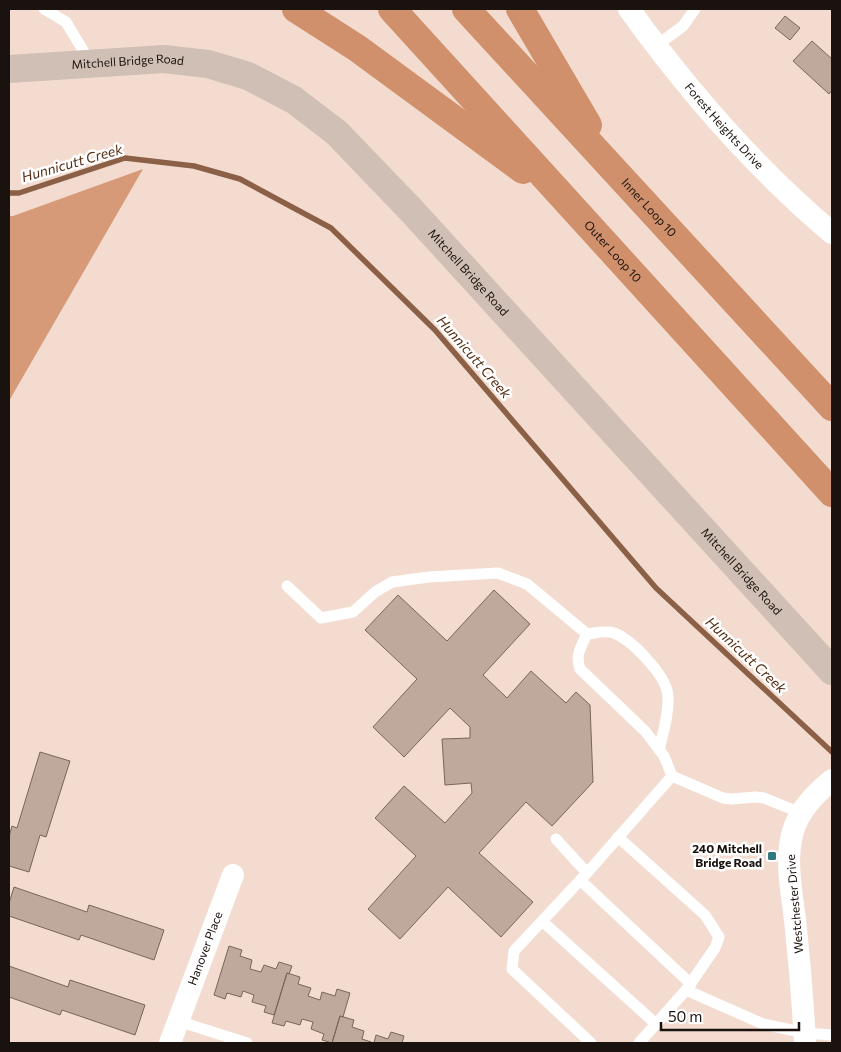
<svg xmlns="http://www.w3.org/2000/svg" width="841" height="1052" font-family="Commissioner,sans-serif">
  <style>
    .forest { fill: #d69a78 }
    .lines { fill: none; stroke-linecap: round; stroke-linejoin: round }
    .stream { stroke: #8b6047; stroke-width: 5.5 }
    .building { fill: #bfa99c; stroke: #796559 }
    .lane { stroke: #fff; stroke-width: 11 }
    .street { stroke: #fff; stroke-width: 22 }
    .secondary { stroke: #d0bfb4; stroke-width: 28 }
    .highway { stroke: #d0906b; stroke-width: 28 }
    .poi-dot { fill: #2f787d; stroke: #fff; stroke-width: 2 }
    .labels { text-anchor: middle; stroke-width: 5; stroke-linejoin: round; paint-order: stroke }
    .street-label { font-size: 12px; fill: #1a120e; stroke: #fff }
    .poi-label { font-size: 12px; font-weight: bold; fill: #1a120e; stroke: #fff; text-anchor: end }
    .water-label { font-size: 14px; font-style: italic; fill: #542c12; stroke: #fff }
  </style>
  <rect width="100%" height="100%" fill="#f3dccf"/>
  <path class="forest" d="M143 169 9 401V216H13Z"/>
  <g class="lines">
    <path class="stream" d="M9 193H19L125 158 194 166 240 179 331 228 435 330 656 588 832 752"/>
  </g>
  <path class="building" d="M785 16 800 28 790 40 775 28Z
    M812 41 832 59V90L829 94 793 61Z
    M494 590 530 624 483 675 507 698 531 671 566 703 576 692 590 705 593 782 552 826 526 802 479 853 533 902 501 937 448 887 400 939 368 909 416 856 375 818 404 786 445 823 472 793 471 783 445 785 442 739 470 738V727L450 708 404 757 373 727 417 679 365 630 398 595 447 641Z
    M40 752 70 761 46 837 40 835 29 872 9 866V837L12 826 17 828Z
    M14 887 87 912 89 905 164 930 154 960 81 935 79 940 9 916V903Z
    M229 946 242 950 240 956 252 960 250 969 261 972 264 965 276 969 279 962 292 966 289 974 287 973 274 1015 264 1012 266 1006 252 1002 254 995 243 991 241 997 227 993 225 999 214 995Z
    M9 966 68 987 70 980 145 1005 135 1035 62 1010 60 1015 9 997Z
    M287 973 300 977 298 984 311 988 308 996 320 1000 322 992 335 996 337 989 350 993 343 1017 340 1016 332 1043 322 1040 324 1034 311 1029 313 1022 302 1019 300 1025 286 1021 284 1026 272 1023Z
    M340 1016 354 1020 352 1027 364 1031 362 1039 374 1043 376 1035 388 1039 391 1032 404 1036 402 1043H332Z"/>
  <g class="lines">
    <path class="lane" d="M44 9 66 22 90 62
      M656 46 683 26 695 9
      M287 586 321 618 353 612 375 592 392 582 429 577 498 573 527 584 587 634C596 633 605 630 614 633 632 640 667 676 668 696 669 714 663 733 659 750
      M587 634C581 647 575 655 580 669L645 731 664 756 672 776
      M618 837 705 915 719 937 715 948 686 990 763 1024 805 1033 832 1035
      M556 839 587 873 514 951 512 969 591 1043
      M587 873 672 776 723 798 732 799 755 797 764 798 801 813
      M580 880 691 984
      M542 921 656 1024
      M178 1021 247 1043
      M639 1043 686 990"/>
    <g class="street">
      <path id="s1" d="M629 9C688 91 755 168 832 233"/>
      <path id="s2" d="M170 1043 233 875"/>
      <path d="M805 1043C803 1005 800 967 796 929 793 897 784 862 793 831 800 809 815 794 832 780"/>
    </g>
    <path class="secondary" id="s3" d="M9 69 164 59 208 64 248 76 294 100 337 133 411 210 832 671"/>
    <g class="highway">
      <path d="M296 9 357 48 523 170"/>
      <path id="s4" d="M392 9 832 493"/>
      <path id="s5" d="M466 9 832 407"/>
      <path d="M520 9 588 125"/>
    </g>
  </g>
  <rect class="poi-dot" x="767" y="851" width="10" height="10" rx="2.5"/>
  <g class="labels">
    <g class="street-label">
      <text dy="4" stroke="none"><textPath href="#s3" startOffset="119">Mitchell Bridge Road</textPath></text>
      <text dy="4" stroke="none"><textPath href="#s1" startOffset="151">Forest Heights Drive</textPath></text>
      <text dy="4" stroke="none"><textPath href="#s5" startOffset="270">Inner Loop 10</textPath></text>
      <text dy="4" stroke="none"><textPath href="#s4" startOffset="328">Outer Loop 10</textPath></text>
      <text dy="4" stroke="none"><textPath href="#s3" startOffset="539">Mitchell Bridge Road</textPath></text>
      <text dy="4" stroke="none"><textPath href="#s3" startOffset="944">Mitchell Bridge Road</textPath></text>
      <text transform="translate(795 904) rotate(-95)" y="4">Westchester Drive</text>
      <text dy="4" stroke="none"><textPath href="#s2" startOffset="101">Hanover Place</textPath></text>
    </g>
    <g class="poi-label">
      <text x="762" y="853">240 Mitchell<tspan x="762" dy="14">Bridge Road</tspan></text>
    </g>
    <g class="water-label">
      <text transform="translate(72 163) rotate(-16)" y="5">Hunnicutt Creek</text>
      <text transform="translate(474 357) rotate(49)" y="5">Hunnicutt Creek</text>
      <text transform="translate(746 655) rotate(43)" y="5">Hunnicutt Creek</text>
    </g>
  </g>
  <rect width="841" height="1052" fill="none" stroke="#1a120e" stroke-width="20"/>
  <path d="M661 1022v8h138v-8" fill="none" stroke="#1a120e" stroke-width="2.5"/>
  <text x="668" y="1022" font-size="15" fill="#1a120e" stroke="#ffffff" stroke-width="4" paint-order="stroke">50 m</text>
</svg>
